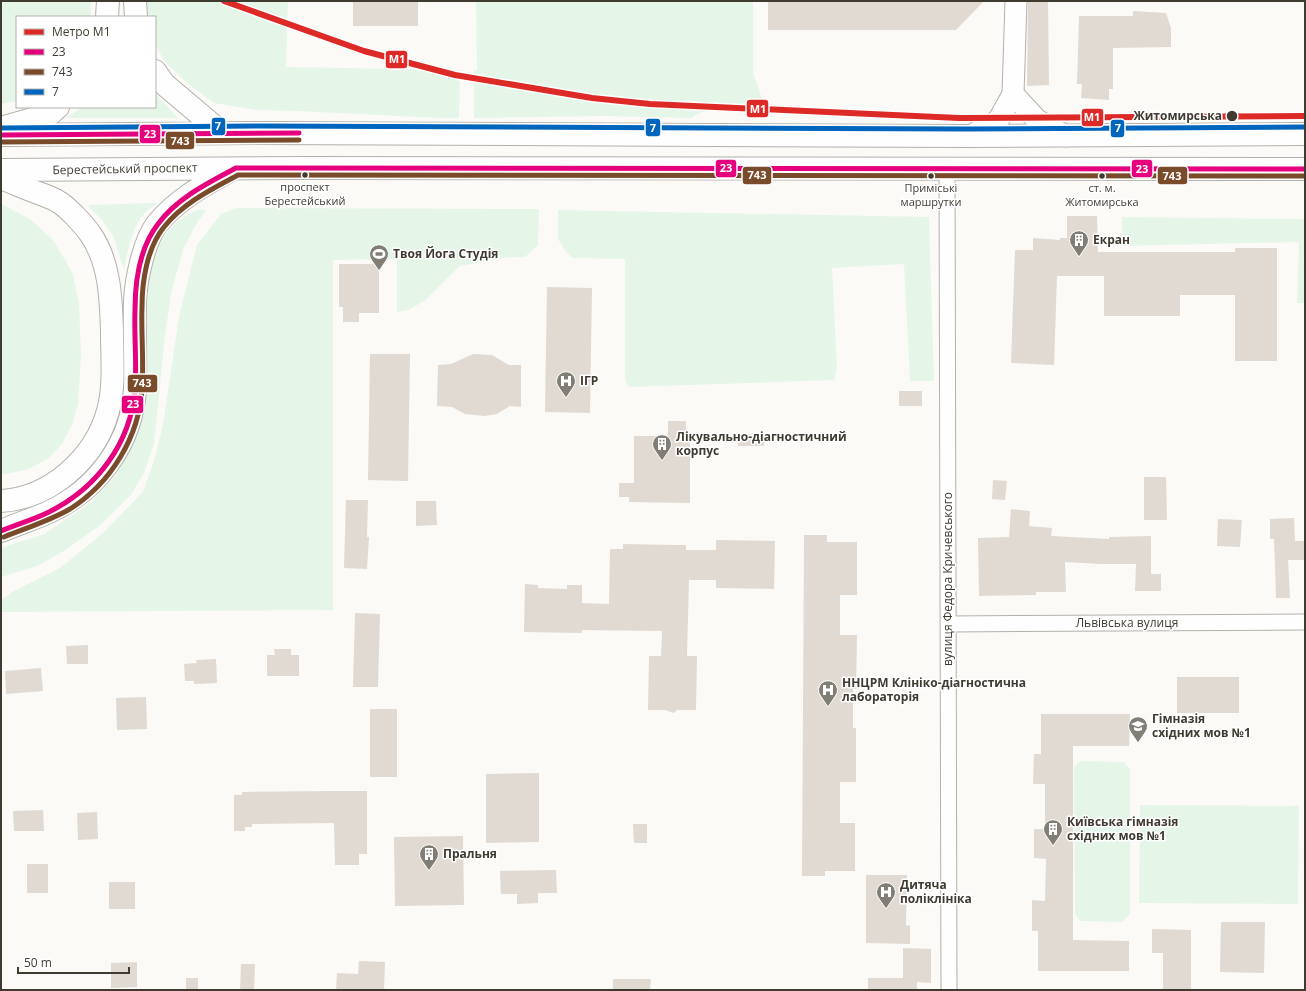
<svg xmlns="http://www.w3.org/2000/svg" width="1306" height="991" font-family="'Open Sans',sans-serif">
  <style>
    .green { fill: #e5f6e9 }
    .building { fill: #e0dad2 }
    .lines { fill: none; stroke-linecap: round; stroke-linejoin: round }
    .street-casing { stroke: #b3b0aa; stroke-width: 17 }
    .secondary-casing { stroke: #b3b0aa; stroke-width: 23 }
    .primary-casing { stroke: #b3b0aa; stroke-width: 24 }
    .highway-casing { stroke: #b3b0aa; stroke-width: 24 }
    .street { stroke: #fefefe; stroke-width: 15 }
    .secondary { stroke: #fefefe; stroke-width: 21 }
    .primary { stroke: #fefefe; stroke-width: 22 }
    .highway { stroke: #fefefe; stroke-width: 22 }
    .bus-1-casing { stroke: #fff; stroke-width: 8 }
    .bus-2-casing { stroke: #fff; stroke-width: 8 }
    .bus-3-casing { stroke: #fff; stroke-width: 8 }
    .bus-1 { stroke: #e5007d; stroke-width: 5 }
    .bus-2 { stroke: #7a4b2a; stroke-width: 5 }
    .bus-3 { stroke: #0065bd; stroke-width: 5 }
    .metro-1-casing { stroke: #fff; stroke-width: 9 }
    .metro-1 { stroke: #dd2a26; stroke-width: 6 }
    .stop-dot { fill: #403b31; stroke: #fff; stroke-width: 1.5 }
    .labels { text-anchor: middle; stroke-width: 3; stroke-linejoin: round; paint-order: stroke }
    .bus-label { font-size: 11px; fill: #403b31; stroke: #fff }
    .stop-label { font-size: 12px; font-weight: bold; fill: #403b31; stroke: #fff; text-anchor: end }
    .street-label { font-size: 12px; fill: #403b31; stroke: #fff }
    .poi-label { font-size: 12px; font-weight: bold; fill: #403b31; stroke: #fff; text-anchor: start }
    .line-badge { stroke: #fff; stroke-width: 1.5 }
    .badge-label { font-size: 11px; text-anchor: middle; font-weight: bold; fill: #fff }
  </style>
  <rect width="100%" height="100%" fill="#fbfaf7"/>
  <path class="green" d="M1 1H91V17H17V101L1 104Z
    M145 1H288L286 67 460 70 459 118H437L297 111 256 110 214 103 188 84 164 61 155 44V17H146Z
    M476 1H753V72L765 108C745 107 708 105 691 118L604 116 474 118V70H477Z
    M155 93 178 118H66L82 107H155Z
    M157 203C153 206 148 209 145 213 132 227 127 252 124 270L114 238 102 220 87 205Z
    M1 204 30 219 54 241 73 274 79 305 81 355 78 404 72 425 62 444 49 458 29 469 1 475Z
    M236 208 539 209 538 245 525 257 333 260V610L1 612V600L12 592 60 568 103 533 143 492 154 461 163 425 179 317 197 245 221 214Z
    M202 209 206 211 198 221 184 247 171 293 165 336 154 444 144 473 131 495 98 527 64 551 37 566 1 577V548L44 534 89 504 115 476 132 445 139 418 144 289 153 258 164 236 177 222 192 212Z
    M558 210 929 217 934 381H910L904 264 832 268 837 367 834 380 629 387 625 380V259L572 258 565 250 558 239Z
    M1122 217 1305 219V303H1297L1299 242 1122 246Z
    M510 257 460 266 424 301 408 310 397 312V259Z
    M1080 761 1124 762 1130 769V914L1122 922 1080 921 1075 914 1074 767Z
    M1140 805 1299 806 1298 904 1139 903Z"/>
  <path class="building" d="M353 1H418V26H353Z
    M768 1H984L956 30H768Z
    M1028 1H1048L1049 85 1027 86Z
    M1133 11 1166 13 1171 28V47L1113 48V89H1109V100L1081 98 1082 84H1077L1079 16H1133Z
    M1067 216H1097L1098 252H1235V248H1277V361H1235V295H1180V316H1104V276H1057L1054 365 1011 363 1015 250H1033V238L1060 240V238H1067Z
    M339 264H379V313H359V322H343V307H339Z
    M547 287 592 288 590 413 545 412Z
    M370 354H410L408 481 368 480Z
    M473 354 492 355 509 365H521V407L510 406 497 414 484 416 465 414 452 407 437 406 438 365 451 364Z
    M899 391H922V406H899Z
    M668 421H686V439H690V503L629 502V497H619V483H634V436H668Z
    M738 434 764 435V446H738Z
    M1144 477H1166L1167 520H1144Z
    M993 480 1007 481 1005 500 992 499Z
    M346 500H368L367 537H369L367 569 344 568Z
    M416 501H436L437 525 416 526Z
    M1011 509 1030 511 1029 526 1052 528 1051 536 1109 539V537L1151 536V574H1161V591H1135L1136 564H1101L1065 562 1066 592H1036V595L979 596 978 538 1009 537Z
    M1294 518 1295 541H1305V560H1288L1290 598H1276L1274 539H1270V519Z
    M1218 519 1242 520 1240 547 1217 546Z
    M804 535H827V542H857V595H840V635H857L856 689H853V728H856V782H840V823H855V871H825V876H802Z
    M716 540 775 541 774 589 716 588V580H689L687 656H697L696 710H677L674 713 665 710H648L649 656H661L662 631 582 630V633L524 632 525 584 538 585V588L567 589V585H582V603L609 604 610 549H623V544L675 545H686V550H716Z
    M355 613 380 614 378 687H353Z
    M88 645V664H67L66 646Z
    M274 649H291V655H299V676H267V655H275Z
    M216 659 217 683 194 684V681H185L184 664 197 663 196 660Z
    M41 668 43 691 6 694 5 671Z
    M1177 677H1239V713H1177Z
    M146 697 147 729 117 730 116 698Z
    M370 709H397V777H370Z
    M1041 714H1130L1129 746H1073V940L1129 941V971H1038V931H1032V900L1045 901 1046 859 1034 858V829H1045V784H1033L1034 754H1041Z
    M539 773V842L486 843V774Z
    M333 791H367V854H359V865H335L334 823 252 824V827H245V831H234V795H242V792Z
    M43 810 44 831H14L13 811Z
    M97 812 98 839 78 840 77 813Z
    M633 824H647V843H634Z
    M463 836 464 905 395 906 394 837Z
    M27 864H48V893H27Z
    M556 870 557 893H538V903L517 904V894H501L500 871Z
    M866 875H907L906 926 910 925V944L866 943Z
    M109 882H135V909H109Z
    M1221 922H1265L1264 973 1220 972Z
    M1152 929 1191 930V990H1163V953H1152Z
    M903 948 931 949V983L917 982V990H868V978H903Z
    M359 961 385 962 384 990H336L337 973 358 974Z
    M137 962V987L111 988V963Z
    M241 964H255L254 990H240Z
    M186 978H198V990H186Z
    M613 979H651L650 990H613Z"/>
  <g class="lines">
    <defs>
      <path id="street" d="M947 168 949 990
        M948 624 1305 622"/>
      <path id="secondary" d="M1013 94 1037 120 1066 136
        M970 136 998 121 1013 94 1016 1"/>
      <path id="primary" d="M135 1 136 17
        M155 71 164 84 222 133
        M1 135 259 133 967 136 1305 134
        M1 170 304 168 1305 169
        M1 531C17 524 34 519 49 512 97 490 132 443 135 389 136 360 134 331 135 301 136 279 144 241 157 224 177 199 206 184 233 169"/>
      <path id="highway" d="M107 17 108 1
        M1 128 50 114 58 107
        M1 178C14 183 27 189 41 194 46 196 52 198 57 201 67 206 85 226 91 235 110 263 111 299 112 332 112 358 115 386 108 411 95 458 51 498 1 501"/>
    </defs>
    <use href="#street" class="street-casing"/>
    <use href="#secondary" class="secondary-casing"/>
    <use href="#primary" class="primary-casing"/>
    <use href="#highway" class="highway-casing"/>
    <use href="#street" class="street"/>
    <use href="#secondary" class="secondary"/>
    <use href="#primary" class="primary"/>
    <use href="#highway" class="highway"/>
    <defs>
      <path id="bus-1" d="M1 135 299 133
        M1 531C17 524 33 520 49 512 97 488 131 443 135 389 137 363 134 337 135 310 135 282 140 247 158 224 177 198 208 183 236 168L1305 169"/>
      <path id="bus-2" d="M1 142 299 140
        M4 537C26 528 49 521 70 509 111 483 139 437 142 389 144 362 141 334 142 307 142 281 147 248 164 227 183 203 212 189 238 175L1305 176"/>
      <path id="bus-3" d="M1 128 259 126 967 129 1305 127"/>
    </defs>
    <use href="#bus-1" class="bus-1-casing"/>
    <use href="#bus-2" class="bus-2-casing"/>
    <use href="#bus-3" class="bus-3-casing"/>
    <use href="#bus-1" class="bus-1"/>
    <use href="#bus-2" class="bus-2"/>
    <use href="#bus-3" class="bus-3"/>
    <defs>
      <path id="metro-1" d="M224 1 364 51 455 75 592 98 650 104 959 118 1305 116"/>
    </defs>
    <use href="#metro-1" class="metro-1-casing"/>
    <use href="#metro-1" class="metro-1"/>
  </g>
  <defs>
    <symbol id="building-pin" viewBox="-11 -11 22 30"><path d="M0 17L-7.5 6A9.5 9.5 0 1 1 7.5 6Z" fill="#817e76" stroke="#fff"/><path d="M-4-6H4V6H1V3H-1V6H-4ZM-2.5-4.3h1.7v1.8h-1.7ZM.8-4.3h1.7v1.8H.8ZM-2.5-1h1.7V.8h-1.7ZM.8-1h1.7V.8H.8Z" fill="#fff"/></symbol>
    <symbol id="stadium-pin" viewBox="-11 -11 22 30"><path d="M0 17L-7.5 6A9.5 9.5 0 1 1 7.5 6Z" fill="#817e76" stroke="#fff"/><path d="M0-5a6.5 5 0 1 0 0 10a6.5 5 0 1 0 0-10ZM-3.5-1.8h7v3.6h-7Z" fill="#fff"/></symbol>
    <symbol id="hospital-pin" viewBox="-11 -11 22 30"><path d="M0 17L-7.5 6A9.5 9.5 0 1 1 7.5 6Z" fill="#817e76" stroke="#fff"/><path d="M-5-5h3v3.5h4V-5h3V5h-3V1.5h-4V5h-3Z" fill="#fff"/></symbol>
    <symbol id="school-pin" viewBox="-11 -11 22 30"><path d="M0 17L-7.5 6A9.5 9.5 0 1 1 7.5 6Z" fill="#817e76" stroke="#fff"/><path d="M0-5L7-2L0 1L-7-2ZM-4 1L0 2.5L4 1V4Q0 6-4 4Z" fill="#fff"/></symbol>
  </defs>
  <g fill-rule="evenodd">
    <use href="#building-pin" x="1068" y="229" width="22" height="30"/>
    <use href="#stadium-pin" x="368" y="243" width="22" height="30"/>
    <use href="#hospital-pin" x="555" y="370" width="22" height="30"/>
    <use href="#building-pin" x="651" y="433" width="22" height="30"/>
    <use href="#hospital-pin" x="817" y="679" width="22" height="30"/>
    <use href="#school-pin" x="1127" y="715" width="22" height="30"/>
    <use href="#building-pin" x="1042" y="818" width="22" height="30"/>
    <use href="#building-pin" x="418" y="843" width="22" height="30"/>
    <use href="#hospital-pin" x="875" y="881" width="22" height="30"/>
  </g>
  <g class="stop-dot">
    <circle cx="1232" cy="116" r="6"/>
    <circle cx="305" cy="175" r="3.5"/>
    <circle cx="931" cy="176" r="3.5"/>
    <circle cx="1102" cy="176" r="3.5"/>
  </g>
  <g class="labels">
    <g class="bus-label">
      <text x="305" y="191">проспект<tspan x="305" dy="14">Берестейський</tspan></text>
      <text x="931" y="192">Приміські<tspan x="931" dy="14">маршрутки</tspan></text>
      <text x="1102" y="192">ст. м.<tspan x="1102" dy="14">Житомирська</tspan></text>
    </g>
    <g class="stop-label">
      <text x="1222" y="120">Житомирська</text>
    </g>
    <g class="street-label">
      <text transform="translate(125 169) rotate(-1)" y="4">Берестейський проспект</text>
      <text transform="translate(948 579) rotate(-90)" y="4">вулиця Федора Кричевського</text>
      <text x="1127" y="627">Львівська вулиця</text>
    </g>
    <g class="poi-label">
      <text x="1093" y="244">Екран</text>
      <text x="393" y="258">Твоя Йога Студiя</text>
      <text x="580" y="385">ІГР</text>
      <text x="676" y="441">Лікувально-діагностичний<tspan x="676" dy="14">корпус</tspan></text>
      <text x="842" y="687">ННЦРМ Клініко-діагностична<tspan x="842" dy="14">лабораторія</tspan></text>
      <text x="1152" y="723">Гімназія<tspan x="1152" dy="14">східних мов №1</tspan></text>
      <text x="1067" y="826">Київська гімназія<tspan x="1067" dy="14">східних мов №1</tspan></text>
      <text x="443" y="858">Пральня</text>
      <text x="900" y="889">Дитяча<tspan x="900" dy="14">поліклініка</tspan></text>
    </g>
  </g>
  <g class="line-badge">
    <rect x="385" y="50" width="23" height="19" rx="4" fill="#dd2a26"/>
    <rect x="746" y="99" width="23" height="19" rx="4" fill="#dd2a26"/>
    <rect x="1081" y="108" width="23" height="19" rx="4" fill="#dd2a26"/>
    <rect x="211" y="117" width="15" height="19" rx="4" fill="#0065bd"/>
    <rect x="645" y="118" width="16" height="19" rx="4" fill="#0065bd"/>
    <rect x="1110" y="119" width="15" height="19" rx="4" fill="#0065bd"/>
    <rect x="139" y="124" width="22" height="20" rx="4" fill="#e5007d"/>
    <rect x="165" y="131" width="30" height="19" rx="4" fill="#7a4b2a"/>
    <rect x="715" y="159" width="22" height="19" rx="4" fill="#e5007d"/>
    <rect x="1131" y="159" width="22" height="19" rx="4" fill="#e5007d"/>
    <rect x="742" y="166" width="30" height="19" rx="4" fill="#7a4b2a"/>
    <rect x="1157" y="166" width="31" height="19" rx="4" fill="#7a4b2a"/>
    <rect x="127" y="374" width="31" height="19" rx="4" fill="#7a4b2a"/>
    <rect x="121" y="395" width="23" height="19" rx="4" fill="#e5007d"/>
  </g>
  <g class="badge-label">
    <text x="397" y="63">M1</text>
    <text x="758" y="113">M1</text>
    <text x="1092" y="121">M1</text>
    <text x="218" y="130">7</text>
    <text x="653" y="132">7</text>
    <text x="1118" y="132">7</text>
    <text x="150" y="138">23</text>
    <text x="180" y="145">743</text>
    <text x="726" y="172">23</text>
    <text x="1142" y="173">23</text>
    <text x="757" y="179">743</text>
    <text x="1172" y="180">743</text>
    <text x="142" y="387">743</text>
    <text x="133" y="408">23</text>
  </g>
  <rect width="1306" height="991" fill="none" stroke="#403b31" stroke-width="4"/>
  <rect x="16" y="16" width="140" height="92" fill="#ffffff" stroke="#b3b1ad"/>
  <rect x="24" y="29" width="20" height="6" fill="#dd2a26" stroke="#b3b1ad"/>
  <text x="52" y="36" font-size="12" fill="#403b31">Метро M1</text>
  <rect x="24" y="49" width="20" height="6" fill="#e5007d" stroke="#b3b1ad"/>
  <text x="52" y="56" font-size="12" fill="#403b31">23</text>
  <rect x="24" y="69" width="20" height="6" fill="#7a4b2a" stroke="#b3b1ad"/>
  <text x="52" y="76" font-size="12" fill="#403b31">743</text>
  <rect x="24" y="89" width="20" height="6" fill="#0065bd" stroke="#b3b1ad"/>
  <text x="52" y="96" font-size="12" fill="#403b31">7</text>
  <path d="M18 967v6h111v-6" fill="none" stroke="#403b31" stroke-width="2"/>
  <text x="24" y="967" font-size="12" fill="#403b31" stroke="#ffffff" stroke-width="3" paint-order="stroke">50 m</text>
</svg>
